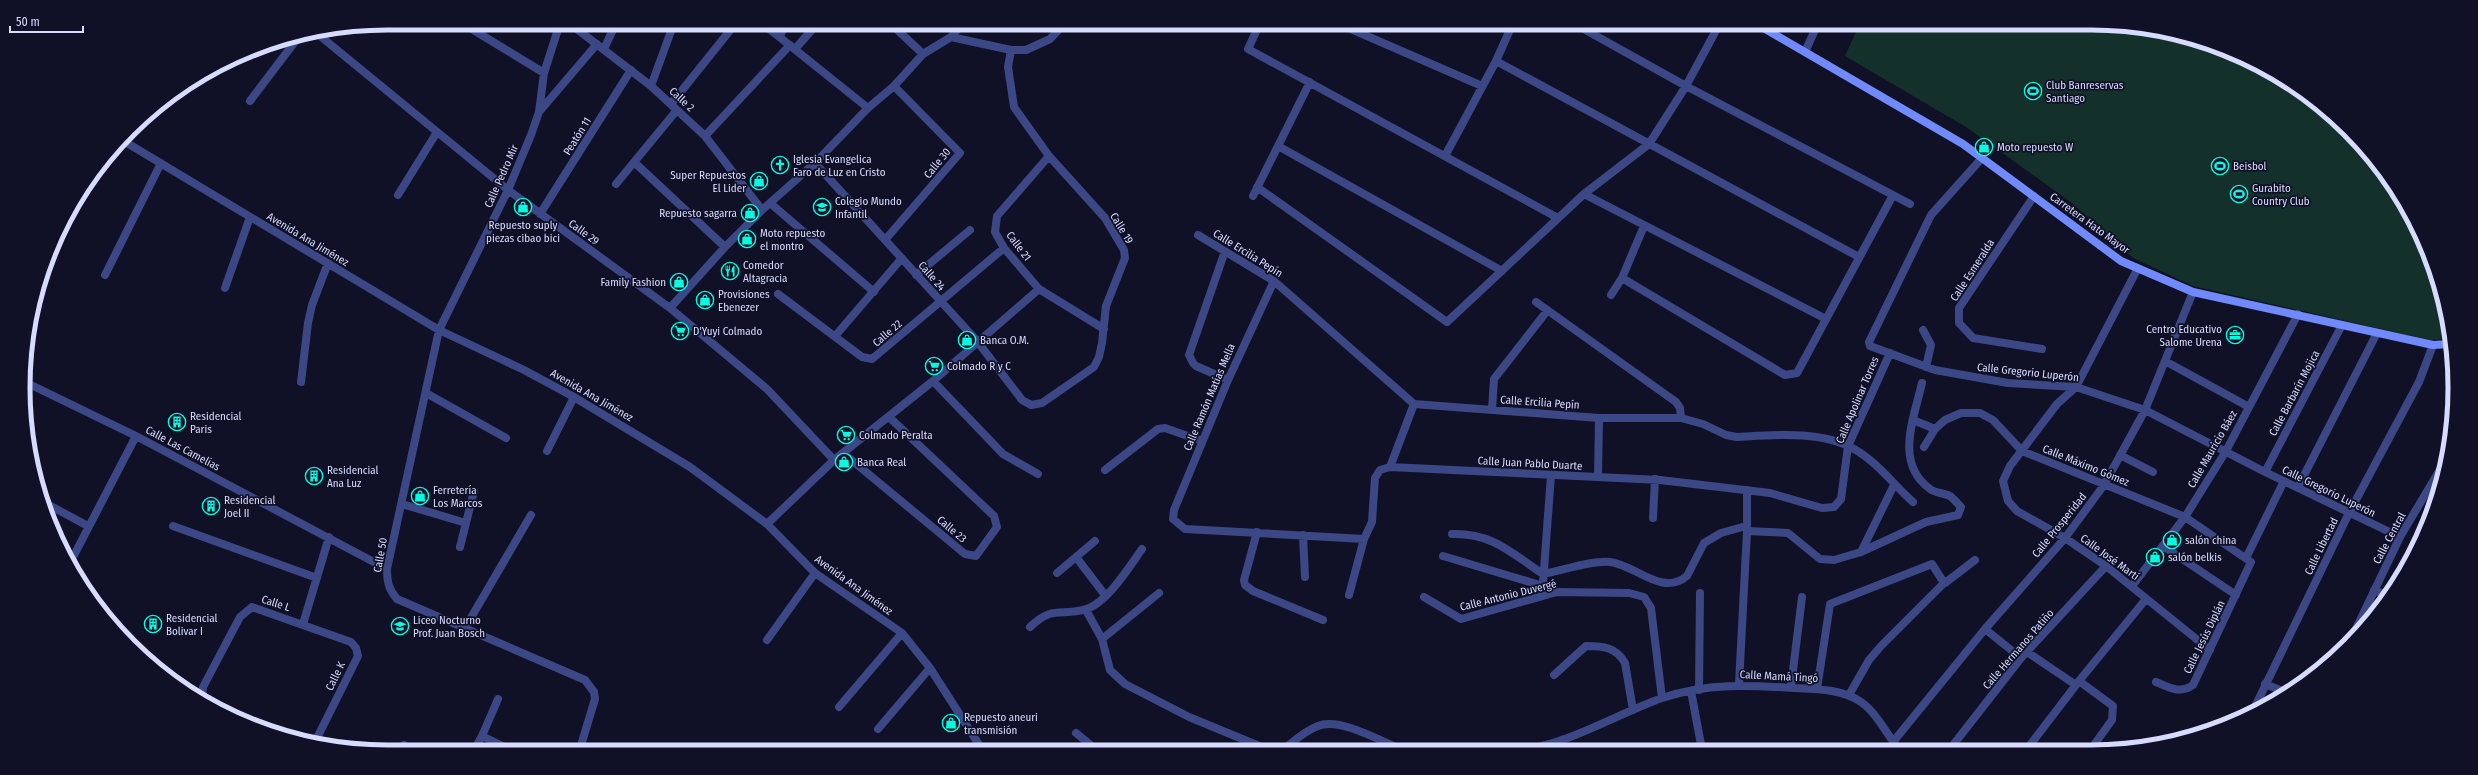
<svg xmlns="http://www.w3.org/2000/svg" width="2478" height="775" font-family="'Fira Sans Condensed',sans-serif">
  <style>
    .green { fill: #13312a }
    .lines { fill: none; stroke-linecap: round; stroke-linejoin: round }
    .street { stroke: #3c4885; stroke-width: 8 }
    .secondary { stroke: #708afc; stroke-width: 8 }
    .labels { text-anchor: middle; stroke-width: 3.5; stroke-linejoin: round; paint-order: stroke }
    .poi-label { font-size: 11px; fill: #d7dbfe; stroke: #101127; text-anchor: start }
    .street-label { font-size: 11px; fill: #d7dbfe; stroke: #101127 }
    .rim { fill: none; stroke: #d7dbfe; stroke-width: 5 }
  </style>
  <rect width="100%" height="100%" fill="#101127"/>
  <path class="green" d="M1860 23C1916 23 1973 23 2030 23 2073 23 2119 21 2162 30 2308 60 2435 188 2450 339L2430 340 2193 286 2133 258 2072 203 1966 127 1845 56Z"/>
  <g class="lines">
    <path class="street" d="M462 23 544 73
      M560 23 544 73 539 112 531 135 508 190 439 330 387 569C387 582 389 590 397 599L585 680 594 692 595 699 579 752
      M569 23 651 86 705 136 762 210
      M762 23 868 108
      M890 23 923 54
      M1260 23 1248 49 1558 218
      M1337 23 1482 86
      M1573 23 1686 86 1720 23
      M314 31 508 190 670 308 767 389 834 460
      M780 37 785 23
      M951 37 1011 50H1026L1050 39 1065 23
      M604 49 616 23
      M795 49 818 23
      M1805 52 1818 23
      M1496 61 1859 257
      M651 86 674 23
      M250 101 300 35
      M671 104 736 23
      M539 112 597 44
      M705 136 790 45
      M122 140 439 330 524 370 574 397 690 467 767 524 815 573 902 633 930 668 983 751
      M1278 146 1502 271
      M1049 156 997 216 995 232 1004 248 1039 289 1104 329
      M1445 156 1496 61 1513 23
      M1982 158 1931 215 1869 342 1870 346 1935 370 2008 383 2076 387 2145 410 2265 472 2400 537
      M634 162 725 247
      M815 163 977 341 1022 400 1031 405 1042 403 1094 367 1099 357 1102 343 1106 306 1125 258 1124 250 1105 218 1049 156 1014 107 1008 67 1011 50
      M616 184 677 110
      M1257 187 1447 322 1584 194 1649 144 1686 86 1910 204
      M1584 194 1826 319
      M398 195 437 132
      M1253 196 1310 82
      M2034 196 1959 308V323L1973 338 2042 349
      M770 203 874 292
      M540 214 631 70
      M1198 235 1274 281 1414 404 1599 418H1681L1703 424 1726 435 1737 437C1773 435 1821 430 1854 449 1876 461 1894 485 1913 502
      M885 240 960 153 894 86
      M1225 251 1189 355 1193 363 1196 366 1228 380
      M2138 268 2076 387 2057 404 2010 466 2003 481 2008 501 2017 511 2065 538 2106 566 2210 650
      M105 275 161 163
      M916 275 970 230
      M1622 278 1785 375 1797 373 1893 195
      M1274 281 1228 380 1174 510 1173 519 1185 529 1364 539 1372 522 1375 478 1380 470 1390 467 1660 480 1770 493 1822 508 1834 507 1841 499 1848 446 1890 353
      M225 288 250 217
      M778 294 862 357 872 359 1004 248
      M1611 295 1622 278 1644 226
      M1536 302 1676 402 1680 408 1681 418
      M670 308 725 247 762 210 815 163 868 108 894 86 923 54 951 37 963 23
      M1923 330 1931 345 1926 367
      M836 335 902 258
      M2165 361 2249 407
      M933 381 1003 454 1038 474
      M25 382 136 436 387 569
      M301 382 308 323 312 305 328 263
      M426 393 506 438
      M1492 410 1494 379 1547 311
      M1913 420 1935 429
      M1924 447 1935 429 1945 420 1961 413H1980L1993 420 2022 451 2185 517 2251 562 2193 685C2180 694 2169 688 2156 682
      M547 451 574 397
      M843 453 965 554 976 556 997 527 994 516 889 417
      M2120 455 2153 472
      M1390 467 1414 404
      M1105 470 1158 429 1165 428 1202 441
      M2265 472 2342 325
      M1598 477 1599 418
      M2298 487 2377 333
      M45 503 88 526
      M402 504 466 523
      M1653 518 1655 479
      M767 524 834 460 933 381 1039 289
      M173 526 317 578
      M1747 531 1788 533 1820 559 1834 560 1861 552 1926 522 1958 515 1961 507C1958 504 1954 499 1950 496 1944 493 1935 493 1930 489 1894 463 1914 418 1922 383
      M1257 532 1244 580 1245 585 1253 591 1323 620
      M1452 534C1493 533 1511 553 1543 574 1562 571 1591 560 1610 562 1636 565 1662 597 1687 576L1704 543 1721 533 1746 526
      M1303 535 1305 577
      M2163 546 2236 595
      M460 547 474 491
      M1861 552 1894 485
      M1443 556 1543 586
      M1076 557 1105 595
      M2246 558 2284 481
      M71 561 136 436
      M1057 573 1095 541
      M1945 583 1975 560
      M2132 586 2185 517 2226 451 2298 314
      M2374 590 2386 595
      M1349 595 1364 539
      M1542 596 1551 475
      M1424 597 1461 619 1557 592 1629 593 1644 597 1651 608 1662 698
      M1086 610 1102 639 1110 670 1125 684 1189 717 1269 750
      M303 624 329 537
      M1030 627C1054 604 1061 617 1086 609 1107 603 1130 566 1142 549
      M465 628 531 515
      M1985 629 2021 658
      M2354 633 2400 537 2448 456
      M1102 639 1159 593
      M767 640 815 573
      M2027 652 2076 685
      M1554 675 1586 646C1603 646 1616 647 1625 663L1633 710
      M2079 681 2113 706 2112 720 2091 749
      M1739 684 1747 531V490
      M2265 684 2285 692
      M1791 687 1802 597
      M1817 689 1830 604 1932 564 1944 583 1881 646 1869 660 1849 695
      M1699 690 1700 593
      M1691 691 1702 750
      M202 700 203 687 240 617 252 607 351 642 356 648 358 656 314 744
      M839 707 902 633
      M2251 715 2349 513 2419 382 2433 345
      M878 729 930 668
      M1076 733 1098 751
      M482 736 498 699
      M1893 742 1985 629 2065 538 2104 485 2145 410 2193 292
      M1950 749 2021 658 2106 566
      M2027 749 2079 681 2146 599
      M1283 750C1293 742 1304 731 1318 726 1339 717 1381 741 1402 750
      M1523 750C1573 742 1615 715 1662 698 1707 683 1748 685 1794 688 1815 689 1843 689 1861 702 1877 713 1887 735 1899 749
      M399 752 404 745
      M473 752 482 736 515 752"/>
    <path class="secondary" d="M1755 23 1963 144 2121 261 2193 292 2433 345 2451 344"/>
  </g>
  <defs>
    <symbol id="stadium-ring" viewBox="-11 -11 22 22"><circle r="9.5" fill="#101127" stroke="#08fae0" stroke-width="1.5"/><path d="M0-5a6.5 5 0 1 0 0 10a6.5 5 0 1 0 0-10ZM-3.5-1.8h7v3.6h-7Z" fill="#08fae0"/></symbol>
    <symbol id="shop-ring" viewBox="-11 -11 22 22"><circle r="9.5" fill="#101127" stroke="#08fae0" stroke-width="1.5"/><path d="M-5-2.5h2.3a2.7 3.5 0 0 1 5.4 0H5L5.5 6h-11ZM-1.5-2.5h3a1.5 2.3 0 0 0-3 0Z" fill="#08fae0"/></symbol>
    <symbol id="church-ring" viewBox="-11 -11 22 22"><circle r="9.5" fill="#101127" stroke="#08fae0" stroke-width="1.5"/><path d="M-1.2-6h2.4v3.5h3.3v2.4h-3.3V6h-2.4V-.1h-3.3v-2.4h3.3Z" fill="#08fae0"/></symbol>
    <symbol id="school-ring" viewBox="-11 -11 22 22"><circle r="9.5" fill="#101127" stroke="#08fae0" stroke-width="1.5"/><path d="M0-5L7-2L0 1L-7-2ZM-4 1L0 2.5L4 1V4Q0 6-4 4Z" fill="#08fae0"/></symbol>
    <symbol id="restaurant-ring" viewBox="-11 -11 22 22"><circle r="9.5" fill="#101127" stroke="#08fae0" stroke-width="1.5"/><path d="M-5-6h1v4h1v-4h1v4h1v-4h1v5L-1.5 .5V6h-2V.5L-5-1ZM5-6V6H3V1.5H1.5Q1.5-4 5-6Z" fill="#08fae0"/></symbol>
    <symbol id="supermarket-ring" viewBox="-11 -11 22 22"><circle r="9.5" fill="#101127" stroke="#08fae0" stroke-width="1.5"/><path d="M-6-5.5h2.5l.6 2H6L4.5 2H-2.5L-4.4-4H-6ZM-1.5 3.2a1.3 1.3 0 1 0 .1 0ZM3 3.2a1.3 1.3 0 1 0 .1 0Z" fill="#08fae0"/></symbol>
    <symbol id="office-ring" viewBox="-11 -11 22 22"><circle r="9.5" fill="#101127" stroke="#08fae0" stroke-width="1.5"/><path d="M-6-3h4V-5.5h4V-3h4V5H-6ZM-1-4.5V-3h2v-1.5ZM-6 0V1H6V0Z" fill="#08fae0"/></symbol>
    <symbol id="building-ring" viewBox="-11 -11 22 22"><circle r="9.5" fill="#101127" stroke="#08fae0" stroke-width="1.5"/><path d="M-4-6H4V6H1V3H-1V6H-4ZM-2.5-4.3h1.7v1.8h-1.7ZM.8-4.3h1.7v1.8H.8ZM-2.5-1h1.7V.8h-1.7ZM.8-1h1.7V.8H.8Z" fill="#08fae0"/></symbol>
  </defs>
  <g fill-rule="evenodd">
    <use href="#stadium-ring" x="2023" y="81" width="20" height="20"/>
    <use href="#shop-ring" x="1974" y="137" width="20" height="20"/>
    <use href="#church-ring" x="770" y="155" width="20" height="20"/>
    <use href="#stadium-ring" x="2210" y="156" width="20" height="20"/>
    <use href="#shop-ring" x="749" y="171" width="20" height="20"/>
    <use href="#stadium-ring" x="2229" y="184" width="20" height="20"/>
    <use href="#shop-ring" x="513" y="197" width="20" height="20"/>
    <use href="#school-ring" x="812" y="197" width="20" height="20"/>
    <use href="#shop-ring" x="740" y="203" width="20" height="20"/>
    <use href="#shop-ring" x="737" y="229" width="20" height="20"/>
    <use href="#restaurant-ring" x="720" y="261" width="20" height="20"/>
    <use href="#shop-ring" x="669" y="272" width="20" height="20"/>
    <use href="#shop-ring" x="695" y="290" width="20" height="20"/>
    <use href="#supermarket-ring" x="670" y="321" width="20" height="20"/>
    <use href="#office-ring" x="2225" y="325" width="20" height="20"/>
    <use href="#shop-ring" x="957" y="330" width="20" height="20"/>
    <use href="#supermarket-ring" x="924" y="356" width="20" height="20"/>
    <use href="#building-ring" x="167" y="412" width="20" height="20"/>
    <use href="#supermarket-ring" x="836" y="425" width="20" height="20"/>
    <use href="#shop-ring" x="834" y="452" width="20" height="20"/>
    <use href="#building-ring" x="304" y="466" width="20" height="20"/>
    <use href="#shop-ring" x="410" y="486" width="20" height="20"/>
    <use href="#building-ring" x="201" y="496" width="20" height="20"/>
    <use href="#shop-ring" x="2162" y="530" width="20" height="20"/>
    <use href="#shop-ring" x="2145" y="547" width="20" height="20"/>
    <use href="#building-ring" x="143" y="614" width="20" height="20"/>
    <use href="#school-ring" x="390" y="616" width="20" height="20"/>
    <use href="#shop-ring" x="941" y="713" width="20" height="20"/>
  </g>
  <g class="labels">
    <g class="poi-label">
      <text x="2046" y="89">Club Banreservas<tspan x="2046" dy="13">Santiago</tspan></text>
      <text x="1997" y="151">Moto repuesto W</text>
      <text x="793" y="163">Iglesia Evangelica<tspan x="793" dy="13">Faro de Luz en Cristo</tspan></text>
      <text x="2233" y="170">Beisbol</text>
      <text x="746" y="179" text-anchor="end">Super Repuestos<tspan x="746" dy="13">El Lider</tspan></text>
      <text x="2252" y="192">Gurabito<tspan x="2252" dy="13">Country Club</tspan></text>
      <text x="835" y="205">Colegio Mundo<tspan x="835" dy="13">Infantil</tspan></text>
      <text x="737" y="217" text-anchor="end">Repuesto sagarra</text>
      <text x="523" y="229" text-anchor="middle">Repuesto suply<tspan x="523" dy="13">piezas cibao bici</tspan></text>
      <text x="760" y="237">Moto repuesto<tspan x="760" dy="13">el montro</tspan></text>
      <text x="743" y="269">Comedor<tspan x="743" dy="13">Altagracia</tspan></text>
      <text x="666" y="286" text-anchor="end">Family Fashion</text>
      <text x="718" y="298">Provisiones<tspan x="718" dy="13">Ebenezer</tspan></text>
      <text x="2222" y="333" text-anchor="end">Centro Educativo<tspan x="2222" dy="13">Salome Urena</tspan></text>
      <text x="693" y="335">D'Yuyi Colmado</text>
      <text x="980" y="344">Banca O.M.</text>
      <text x="947" y="370">Colmado R y C</text>
      <text x="190" y="420">Residencial<tspan x="190" dy="13">Paris</tspan></text>
      <text x="859" y="439">Colmado Peralta</text>
      <text x="857" y="466">Banca Real</text>
      <text x="327" y="474">Residencial<tspan x="327" dy="13">Ana Luz</tspan></text>
      <text x="433" y="494">Ferretería<tspan x="433" dy="13">Los Marcos</tspan></text>
      <text x="224" y="504">Residencial<tspan x="224" dy="13">Joel II</tspan></text>
      <text x="2185" y="544">salón china</text>
      <text x="2168" y="561">salón belkis</text>
      <text x="166" y="622">Residencial<tspan x="166" dy="13">Bolivar I</tspan></text>
      <text x="413" y="624">Liceo Nocturno<tspan x="413" dy="13">Prof. Juan Bosch</tspan></text>
      <text x="964" y="721">Repuesto aneuri<tspan x="964" dy="13">transmisión</tspan></text>
    </g>
    <g class="street-label">
      <text transform="translate(682 99) rotate(43)" y="4">Calle 2</text>
      <text transform="translate(577 136) rotate(-58)" y="4">Peatón 11</text>
      <text transform="translate(937 163) rotate(-51)" y="4">Calle 30</text>
      <text transform="translate(501 176) rotate(-66)" y="4">Calle Pedro Mir</text>
      <text transform="translate(2090 223) rotate(36)" y="4">Carretera Hato Mayor</text>
      <text transform="translate(1122 228) rotate(59)" y="4">Calle 19</text>
      <text transform="translate(584 232) rotate(36)" y="4">Calle 29</text>
      <text transform="translate(308 239) rotate(31)" y="4">Avenida Ana Jiménez</text>
      <text transform="translate(1019 246) rotate(53)" y="4">Calle 21</text>
      <text transform="translate(1248 253) rotate(32)" y="4">Calle Ercilia Pepín</text>
      <text transform="translate(1972 270) rotate(-57)" y="4">Calle Esmeralda</text>
      <text transform="translate(932 276) rotate(49)" y="4">Calle 24</text>
      <text transform="translate(887 333) rotate(-41)" y="4">Calle 22</text>
      <text transform="translate(2028 372) rotate(6)" y="4">Calle Gregorio Luperón</text>
      <text transform="translate(2294 393) rotate(-62)" y="4">Calle Barbarín Mojica</text>
      <text transform="translate(592 395) rotate(30)" y="4">Avenida Ana Jiménez</text>
      <text transform="translate(1209 397) rotate(-67)" y="4">Calle Ramón Matías Mella</text>
      <text transform="translate(1857 400) rotate(-67)" y="4">Calle Apolinar Torres</text>
      <text transform="translate(1540 402) rotate(4)" y="4">Calle Ercilia Pepín</text>
      <text transform="translate(183 448) rotate(28)" y="4">Calle Las Camelias</text>
      <text transform="translate(2212 449) rotate(-60)" y="4">Calle Mauricio Báez</text>
      <text transform="translate(1530 463) rotate(3)" y="4">Calle Juan Pablo Duarte</text>
      <text transform="translate(2086 465) rotate(22)" y="4">Calle Máximo Gómez</text>
      <text transform="translate(2329 491) rotate(26)" y="4">Calle Gregorio Luperón</text>
      <text transform="translate(2059 525) rotate(-51)" y="4">Calle Prosperidad</text>
      <text transform="translate(952 529) rotate(40)" y="4">Calle 23</text>
      <text transform="translate(2389 538) rotate(-62)" y="4">Calle Central</text>
      <text transform="translate(2321 546) rotate(-64)" y="4">Calle Libertad</text>
      <text transform="translate(380 555) rotate(-80)" y="4">Calle 50</text>
      <text transform="translate(2110 557) rotate(36)" y="4">Calle José Martí</text>
      <text transform="translate(854 585) rotate(36)" y="4">Avenida Ana Jiménez</text>
      <text transform="translate(1508 595) rotate(-14)" y="4">Calle Antonio Duvergé</text>
      <text transform="translate(276 603) rotate(18)" y="4">Calle L</text>
      <text transform="translate(2204 637) rotate(-64)" y="4">Calle Jesús Diplán</text>
      <text transform="translate(2018 649) rotate(-49)" y="4">Calle Hermanos Patiño</text>
      <text transform="translate(335 676) rotate(-64)" y="4">Calle K</text>
      <text transform="translate(1779 676) rotate(3)" y="4">Calle Mamá Tingó</text>
    </g>
  </g>
  <path d="M0 0H2478V775H0ZM387 30H2091A357 357 0 0 1 2448 387V388A357 357 0 0 1 2091 745H387A357 357 0 0 1 30 388V387A357 357 0 0 1 387 30Z" fill="#101127" fill-rule="evenodd"/>
  <path class="rim" d="M387 30H2091A357 357 0 0 1 2448 387V388A357 357 0 0 1 2091 745H387A357 357 0 0 1 30 388V387A357 357 0 0 1 387 30Z"/>
  <path d="M10 26v6h73v-6" fill="none" stroke="#d7dbfe" stroke-width="2"/>
  <text x="16" y="26" font-size="12" fill="#d7dbfe" stroke="#101127" stroke-width="3" paint-order="stroke">50 m</text>
</svg>
